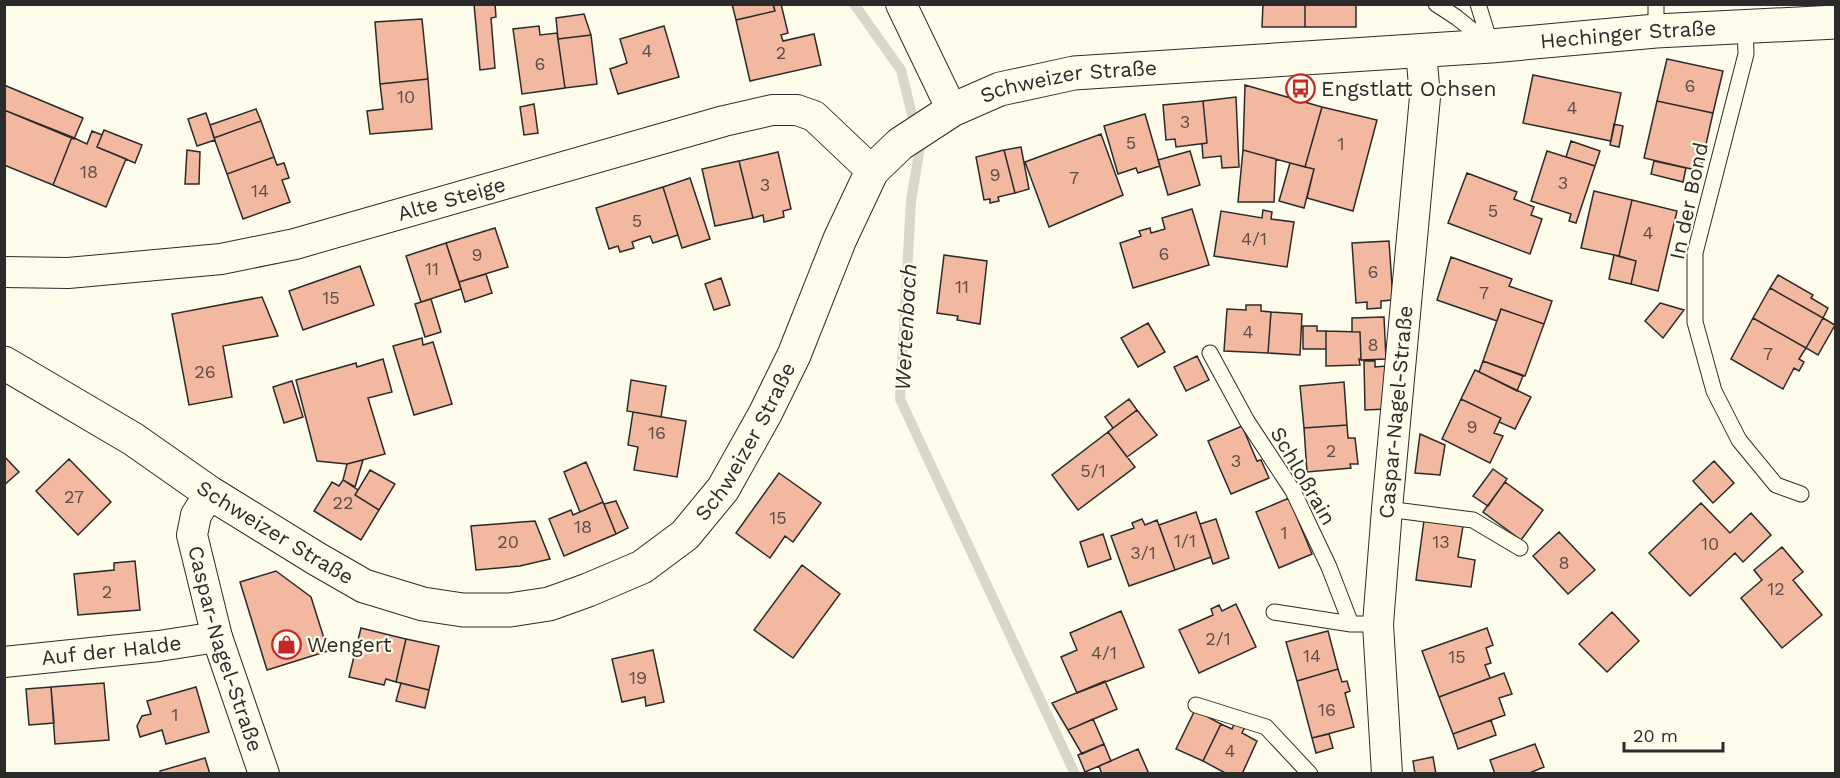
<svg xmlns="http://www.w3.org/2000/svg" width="1840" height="778" font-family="'Work Sans',sans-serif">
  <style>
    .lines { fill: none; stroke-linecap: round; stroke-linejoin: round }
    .stream { stroke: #d8d7c9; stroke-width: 10 }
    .building { fill: #f2b8a0; stroke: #2b2b2b; stroke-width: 1.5 }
    .service-casing { stroke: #2b2b2b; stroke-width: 17 }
    .minor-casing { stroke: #2b2b2b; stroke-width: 32 }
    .tertiary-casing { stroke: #2b2b2b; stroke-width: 35 }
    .service { stroke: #fdfbea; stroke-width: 15 }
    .minor { stroke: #fdfbea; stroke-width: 30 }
    .tertiary { stroke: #fdfbea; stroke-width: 33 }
    .labels { text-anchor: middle; stroke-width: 4.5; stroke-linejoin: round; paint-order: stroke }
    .number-label { font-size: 18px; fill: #5d4e48 }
    .street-label { font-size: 21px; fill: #2b2b2b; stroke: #fdfbea }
    .poi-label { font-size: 21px; fill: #2b2b2b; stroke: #fdfbea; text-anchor: start }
    .water-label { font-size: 22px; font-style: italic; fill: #2b2b2b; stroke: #fdfbea }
  </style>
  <rect width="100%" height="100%" fill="#fdfbea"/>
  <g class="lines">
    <path class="stream" d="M854 4 901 70 920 147 911 201 900 399 1075 774"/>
  </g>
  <path class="building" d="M474 4H495L496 17 491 18 495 68 480 70Z
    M732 4H773L775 11 736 20Z
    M781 4 788 33 781 35 783 41 814 34 821 65 750 81 736 20 775 11 773 5Z
    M1263 4H1305V27H1262Z
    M1305 4H1356V27H1305Z
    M584 14 591 35 558 39 556 18Z
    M422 19 428 79 380 84 375 22Z
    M539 26 540 35 557 33 565 88 522 94 513 29Z
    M664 26 679 77 618 94 610 69 627 63 620 39Z
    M591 35 597 84 565 88 558 39Z
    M1667 59 1723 71 1713 113 1657 101Z
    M1533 75 1621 93 1611 141 1523 123Z
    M428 79 432 129 370 134 367 111 383 109 380 84Z
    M4 85 83 118 74 139 4 110Z
    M1245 85 1322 107 1305 167 1243 150Z
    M1236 97 1239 167 1222 168 1221 156 1203 158 1202 144 1207 143 1203 101Z
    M1203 101 1207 143 1176 147 1175 139 1166 140 1163 105Z
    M1657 101 1713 113 1700 171 1644 158Z
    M534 104 538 133 524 135 520 107Z
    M1322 107 1377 120 1353 211 1307 198 1314 169 1305 167Z
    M256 109 261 121 214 138 210 125Z
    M4 110 72 137 53 185 4 165Z
    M206 113 215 140 197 146 188 119Z
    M1145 114 1160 166 1138 173 1136 168 1118 174 1104 126Z
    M261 121 274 157 227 174 214 138Z
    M1614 124 1623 126 1619 147 1610 145Z
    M104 130 142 145 135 163 97 147Z
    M92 131 102 135 97 147 126 159 106 207 53 185 72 137 87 144Z
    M1101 134 1123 195 1049 227 1025 162Z
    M1571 141 1600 151 1595 166 1566 157Z
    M1021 147 1029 189 1015 193 1004 150Z
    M187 150 200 152 199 184H185Z
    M1004 150 1015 193 998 197 999 201 990 203V199L984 200 976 157Z
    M1243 150 1276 159 1274 202H1238Z
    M1190 151 1200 185 1168 195 1158 160Z
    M1547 151 1595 166 1576 223 1569 221 1571 214 1531 201Z
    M778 152 791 209 783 211 784 217 764 222 763 215 753 218 739 161Z
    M274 157 277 165 284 163 289 178 282 180 290 202 243 219 227 174Z
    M739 161 753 218 715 226 702 169Z
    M1654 161 1686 168 1683 182 1651 174Z
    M1290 163 1314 169 1304 208 1279 201Z
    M1467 173 1517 192 1514 199 1534 207 1531 215 1542 219 1530 254 1448 223Z
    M690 178 710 239 682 248 663 187Z
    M663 187 678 235 653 243 650 236 632 242 634 248 620 252 618 246 609 249 596 208Z
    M1594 191 1632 200 1619 256 1581 248Z
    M1632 200 1677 211 1658 291 1631 284 1636 261 1619 256Z
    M1192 209 1209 265 1133 288 1120 243 1141 236 1139 231 1150 228 1151 233 1165 229 1162 218Z
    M1263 210 1272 212 1271 219 1294 222 1287 267 1214 256 1221 211 1262 218Z
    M495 228 508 267 459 282 446 243Z
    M1389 241 1393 300 1381 301V308L1367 309V302L1356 303 1352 243Z
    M446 243 461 289 421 302 406 256Z
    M944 255 987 261 980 324 957 320 958 316 937 313Z
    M1614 255 1636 261 1631 284 1609 279Z
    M1451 257 1512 279 1509 286 1552 301 1544 324 1501 309 1497 321 1437 300Z
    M360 266 374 305 303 330 289 291Z
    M486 274 492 293 465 302 459 282Z
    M1778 275 1813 295 1811 298 1828 308 1823 318 1770 288Z
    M721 278 730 305 714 310 705 284Z
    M1770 288 1823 318 1806 348 1753 318Z
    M262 297 278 336 223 346 232 397 189 405 172 314Z
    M431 299 441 332 425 337 415 304Z
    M1660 303 1684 310 1663 338 1645 321Z
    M1246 305H1261V311L1271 312 1268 353 1224 351 1227 309 1246 310Z
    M1501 309 1544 324 1525 376 1483 361Z
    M1271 312 1302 314 1300 355 1268 353Z
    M1384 317 1386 359 1361 360 1360 332H1352V318Z
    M1753 318 1806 348 1799 359 1804 362 1799 371 1794 368 1783 389 1731 359Z
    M1823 318 1835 325 1818 355 1806 348Z
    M1148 323 1165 352 1138 367 1121 338Z
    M1303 326H1317V331H1326V349H1303Z
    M1326 331 1360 332 1361 360 1359 359 1360 365 1326 366Z
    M422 338 423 345 433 342 452 404 414 415 393 346Z
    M1197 356 1209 380 1186 391 1174 367Z
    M383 359 392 392 368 398 385 454 347 464 317 461 296 380 356 363 357 367Z
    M1364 361H1375V367L1386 366 1387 409 1365 410Z
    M1483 361 1523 376 1517 391 1479 372Z
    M1475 370 1531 397 1515 429 1499 422 1501 418 1461 399Z
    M631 380 666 386 661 417 627 411Z
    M292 381 303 417 284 423 273 387Z
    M1344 382 1347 425 1304 428 1300 386Z
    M1129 399 1137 410 1113 428 1105 417Z
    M1461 399 1501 418 1494 433 1503 436 1490 463 1442 439Z
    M1137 410 1157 435 1127 457 1108 432Z
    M633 412 686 421 677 477 634 470 638 447 628 445Z
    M1347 425 1348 438H1355L1358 464H1350L1351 468 1307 472 1304 428Z
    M1242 426 1257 461 1261 460 1269 478 1231 494 1208 441Z
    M1108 432 1135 467 1078 510 1052 475Z
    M1420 434 1445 445 1440 475 1415 473Z
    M4 456 19 472 4 485Z
    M69 459 111 502 78 535 36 491Z
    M363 460 355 487 343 480 347 464Z
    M1714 461 1734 483 1713 503 1693 481Z
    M586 462 603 502 580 512 564 472Z
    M1493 469 1507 479 1488 506 1473 496Z
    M370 470 395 484 379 510 355 495Z
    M779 473 821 503 793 542 785 536 770 558 736 533Z
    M343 480 358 490 355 495 379 510 361 540 314 511 332 482 339 486Z
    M1505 482 1543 510 1521 540 1483 512Z
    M1289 498 1312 554 1279 568 1256 512Z
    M616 501 628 528 616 534 604 504Z
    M603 502 616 534 564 556 549 519 571 510 573 515Z
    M1701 503 1730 533 1751 513 1771 535 1743 562 1735 553 1690 596 1649 553Z
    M1196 512 1211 557 1175 570 1159 525Z
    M1142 519 1145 525 1157 520 1175 570 1129 586 1111 536 1134 528 1132 523Z
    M1216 519 1229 558 1213 564 1200 524Z
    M1424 520 1463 526 1458 557 1475 560 1471 587 1416 580Z
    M535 521 550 559 520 566 476 570 471 526Z
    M1559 532 1595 570 1568 594 1533 556Z
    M1103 534 1111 559 1088 567 1080 542Z
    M1782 547 1803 572 1793 580 1822 615 1782 648 1741 598 1762 580 1754 570Z
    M135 561 140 610 78 615 74 574 114 570V563Z
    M802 565 840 594 793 658 754 630Z
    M276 571 311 597 328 651 267 670 240 582Z
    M1236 604 1256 647 1199 673 1179 630 1213 615 1211 609 1219 605 1222 611Z
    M1121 611 1144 667 1077 693 1061 657 1077 650 1070 633Z
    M1612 612 1639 641 1607 672 1579 644Z
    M361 628 406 639 396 682 386 679 384 685 349 677Z
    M1487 628 1493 645 1486 648 1491 663 1485 665 1490 678 1439 697 1422 651Z
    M1328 631 1338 669 1297 681 1286 642Z
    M406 639 439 646 429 690 396 682Z
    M653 650 664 702 646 706 645 697 622 702 612 659Z
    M1338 669 1342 682 1347 681 1350 691 1345 693 1354 727 1312 738 1297 681Z
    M1504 673 1512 694 1499 698 1505 715 1453 734 1439 697Z
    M1105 681 1117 709 1068 730 1052 703Z
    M104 683 109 740 55 744 51 687Z
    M401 683 429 690 425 708 396 701Z
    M51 687 54 723 29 725 26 689Z
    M196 687 209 732 166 744 162 730 140 737 137 726 142 716 151 714 147 701Z
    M1195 710 1221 724 1203 761 1176 749Z
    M1093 719 1104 744 1082 754 1068 730Z
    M1491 720 1496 735 1458 749 1453 734Z
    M1235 722 1245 727 1242 733 1257 741 1242 774H1227L1203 761 1221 724 1232 729Z
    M1329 734 1333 748 1316 753 1312 738Z
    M1104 744 1111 761 1085 772 1078 755Z
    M1535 744 1544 767 1527 774H1495L1490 760Z
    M1138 749 1149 774H1102L1099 766Z
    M1433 757 1436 774H1415L1413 761Z
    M205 758 210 774H160V771Z"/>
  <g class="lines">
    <defs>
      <path id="service" d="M1436 4 1456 17 1487 42
        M1478 4 1491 46
        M1745 25 1746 54 1695 253V322L1714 391 1739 440 1776 485 1801 494
        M1656 31V4
        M1210 353 1247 421 1293 491 1329 567 1351 624
        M1387 509 1473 520 1520 548
        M1274 612 1351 624H1378
        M1196 705 1266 727 1310 774"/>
      <g id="minor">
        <path d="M901 4 952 110"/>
        <path id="s1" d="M4 272 68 273 221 259 295 244 724 121 772 110H797L814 116 872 171"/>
        <path id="s2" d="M210 493 196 515 192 535 217 637 264 774"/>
        <path id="s3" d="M4 662 159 646 217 637"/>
        <path id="s4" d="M1387 774 1378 624 1387 509 1425 97 1421 51"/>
      </g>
      <g id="tertiary">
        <path id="s5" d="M4 363 133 439 210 493 317 559 364 586 423 604 463 610H510L549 604 588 590 642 567 685 535 723 489 765 414 794 355 840 239 872 171 900 144 952 110 1000 89 1074 73 1491 46 1656 31 1836 22"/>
      </g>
    </defs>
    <use href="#service" class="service-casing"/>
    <use href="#minor" class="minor-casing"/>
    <use href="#tertiary" class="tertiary-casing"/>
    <use href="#service" class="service"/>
    <use href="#minor" class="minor"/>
    <use href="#tertiary" class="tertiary"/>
  </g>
  <defs>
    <symbol id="bus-ring" viewBox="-11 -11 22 22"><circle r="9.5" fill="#fdfbea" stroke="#c62828" stroke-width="1.5"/><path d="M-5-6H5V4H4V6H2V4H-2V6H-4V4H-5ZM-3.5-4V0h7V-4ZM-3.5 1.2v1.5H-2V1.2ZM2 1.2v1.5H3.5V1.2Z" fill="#c62828"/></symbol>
    <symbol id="shop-ring" viewBox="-11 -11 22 22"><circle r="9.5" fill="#fdfbea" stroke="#c62828" stroke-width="1.5"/><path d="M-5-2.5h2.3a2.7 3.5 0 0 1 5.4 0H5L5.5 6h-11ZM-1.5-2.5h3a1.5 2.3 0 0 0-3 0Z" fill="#c62828"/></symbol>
  </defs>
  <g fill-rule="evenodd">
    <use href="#bus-ring" x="1284" y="72" width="33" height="33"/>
    <use href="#shop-ring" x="270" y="628" width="33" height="33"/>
  </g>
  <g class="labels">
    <g class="number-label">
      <text x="647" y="57">4</text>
      <text x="781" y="59">2</text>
      <text x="540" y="70">6</text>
      <text x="1690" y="92">6</text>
      <text x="406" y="103">10</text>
      <text x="1572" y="114">4</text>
      <text x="1185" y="128">3</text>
      <text x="1131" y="149">5</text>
      <text x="1341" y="150">1</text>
      <text x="89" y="178">18</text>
      <text x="995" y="181">9</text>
      <text x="1074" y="184">7</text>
      <text x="1563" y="189">3</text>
      <text x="765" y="191">3</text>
      <text x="260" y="197">14</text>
      <text x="1493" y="217">5</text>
      <text x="637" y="227">5</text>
      <text x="1648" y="239">4</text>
      <text x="1254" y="245">4/1</text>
      <text x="1164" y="260">6</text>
      <text x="477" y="261">9</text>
      <text x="432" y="275">11</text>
      <text x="1373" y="278">6</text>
      <text x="962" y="293">11</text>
      <text x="1484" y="299">7</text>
      <text x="331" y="304">15</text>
      <text x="1248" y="338">4</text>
      <text x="1373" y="351">8</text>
      <text x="1768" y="360">7</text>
      <text x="205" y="378">26</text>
      <text x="1472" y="433">9</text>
      <text x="657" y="439">16</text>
      <text x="1331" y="457">2</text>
      <text x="1236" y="467">3</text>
      <text x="1093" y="477">5/1</text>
      <text x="74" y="503">27</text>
      <text x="343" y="509">22</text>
      <text x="778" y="524">15</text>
      <text x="583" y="533">18</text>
      <text x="1284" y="539">1</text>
      <text x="1185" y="547">1/1</text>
      <text x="508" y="548">20</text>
      <text x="1441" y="548">13</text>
      <text x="1710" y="550">10</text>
      <text x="1143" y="559">3/1</text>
      <text x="1564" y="569">8</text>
      <text x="1776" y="595">12</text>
      <text x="107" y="598">2</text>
      <text x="1218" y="645">2/1</text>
      <text x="1104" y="659">4/1</text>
      <text x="1312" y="662">14</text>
      <text x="1457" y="663">15</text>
      <text x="638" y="684">19</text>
      <text x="1327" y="716">16</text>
      <text x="175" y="721">1</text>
      <text x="1230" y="757">4</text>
    </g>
    <g class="street-label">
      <text dy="7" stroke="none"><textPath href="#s5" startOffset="1962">Hechinger Straße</textPath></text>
      <text dy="7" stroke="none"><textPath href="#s5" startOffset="1400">Schweizer Straße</textPath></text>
      <text dy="7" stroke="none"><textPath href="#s1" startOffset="456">Alte Steige</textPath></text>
      <text transform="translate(1689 201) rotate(-78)" y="7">In der Bond</text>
      <text dy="7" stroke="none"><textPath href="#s4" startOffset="363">Caspar-Nagel-Straße</textPath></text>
      <text dy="7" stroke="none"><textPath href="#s5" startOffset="878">Schweizer Straße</textPath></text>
      <text transform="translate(1303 476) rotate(60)" y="7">Schloßrain</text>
      <text dy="7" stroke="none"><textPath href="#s5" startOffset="320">Schweizer Straße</textPath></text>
      <text dy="7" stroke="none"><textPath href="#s2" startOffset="165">Caspar-Nagel-Straße</textPath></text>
      <text dy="7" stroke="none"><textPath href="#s3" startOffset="108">Auf der Halde</textPath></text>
    </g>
    <g class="poi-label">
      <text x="1321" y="96">Engstlatt Ochsen</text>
      <text x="307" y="652">Wengert</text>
    </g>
    <g class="water-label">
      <text transform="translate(905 327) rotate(-87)" y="8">Wertenbach</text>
    </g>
  </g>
  <rect width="1840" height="778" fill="none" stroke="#2b2b2b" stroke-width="12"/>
  <path d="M1624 742v9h99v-9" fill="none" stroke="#2b2b2b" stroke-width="3"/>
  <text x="1633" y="742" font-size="18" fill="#2b2b2b" stroke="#fdfbea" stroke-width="4.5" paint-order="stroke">20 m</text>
</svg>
